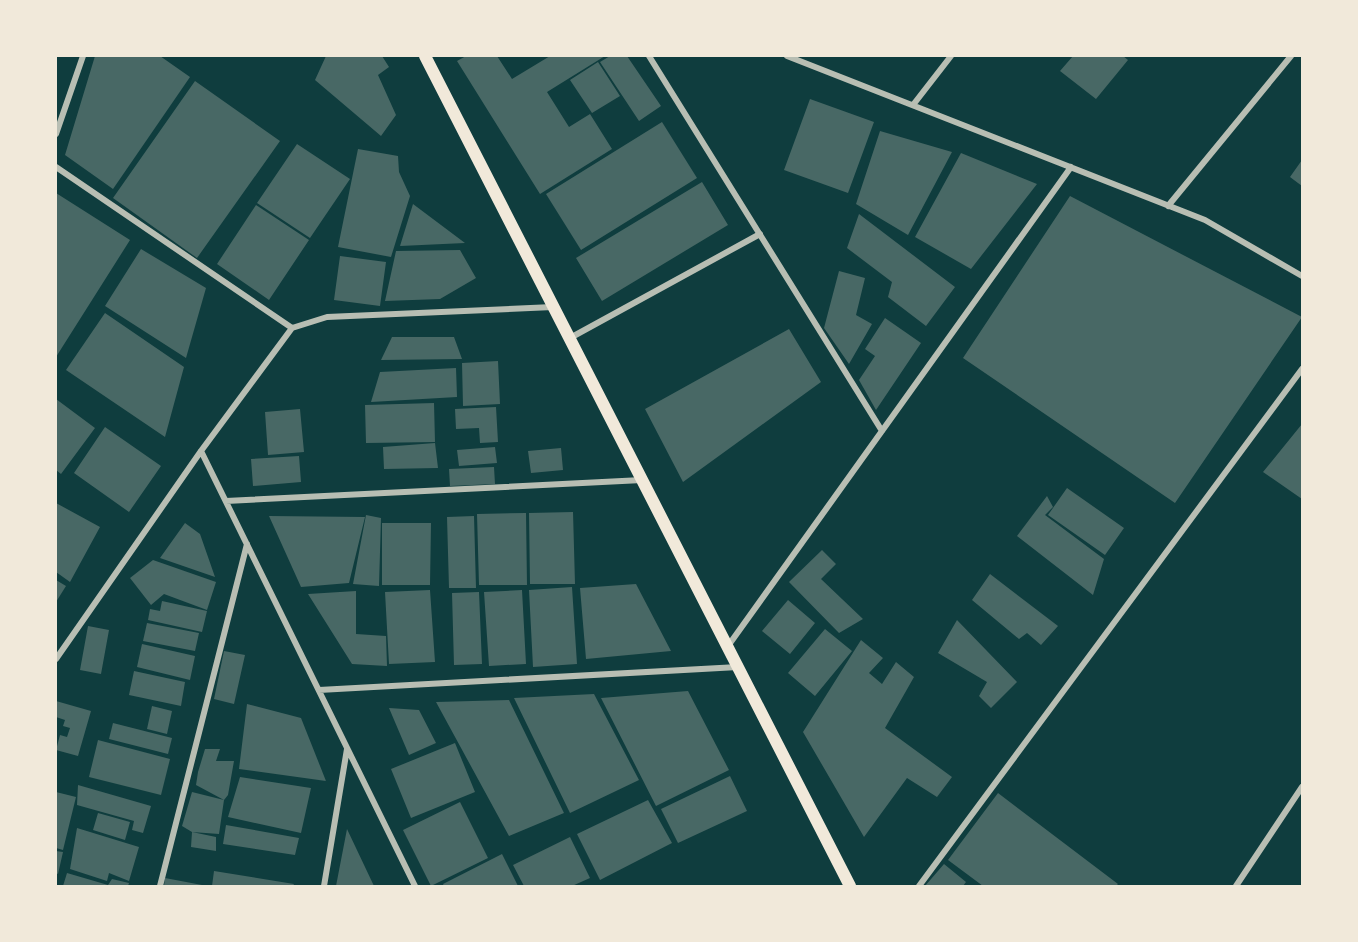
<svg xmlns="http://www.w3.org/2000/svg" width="1358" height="942" font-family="Overpass,sans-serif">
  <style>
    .building { fill: #486865 }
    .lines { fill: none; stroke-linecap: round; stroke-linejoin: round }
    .minor { stroke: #b8beb3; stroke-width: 6 }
    .secondary { stroke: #f1e9da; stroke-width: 12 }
  </style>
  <rect width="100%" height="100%" fill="#0f3d3e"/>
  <path class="building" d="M95 56H160L190 77 113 189 65 155Z
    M326 56H382L389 67 378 75 396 115 381 136 315 80Z
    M466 56H497L512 79 550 56H605L547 92 569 127 590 114 612 149 540 194 457 61Z
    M610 56H627L661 106 639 121 600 62Z
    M1073 56H1123L1128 60 1096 99 1060 71Z
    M598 62 620 96 592 113 570 80Z
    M195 81 280 141 197 258 113 198Z
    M810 99 874 122 848 193 784 170Z
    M662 122 697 178 581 250 546 194Z
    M880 131 952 152 908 235 856 204Z
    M297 144 350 179 310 238 257 203Z
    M358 149 398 156 399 172 410 196 391 257 338 247Z
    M961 153 1037 184 971 269 915 237Z
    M1302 160V186L1290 177Z
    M702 182 728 225 602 301 576 258Z
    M56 193 130 240 56 357Z
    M1070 196 1302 317 1175 503 963 358Z
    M413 204 465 243 400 246Z
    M256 205 309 240 269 300 217 264Z
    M859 214 955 287 926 326 888 297 892 282 847 248Z
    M141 249 206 288 186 358 105 306Z
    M460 250 476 278 440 299 385 301 396 251Z
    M340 256 386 262 380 306 334 300Z
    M839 271 865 278 856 315 872 324 849 364 824 328Z
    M105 313 184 367 165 437 66 370Z
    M885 318 921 343 876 410 859 380 875 356 865 349Z
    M789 329 821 382 683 482 645 409Z
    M392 337H454L462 359 381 360Z
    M498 361 500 404 463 406 462 363Z
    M456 368 457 397 371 402 380 372Z
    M56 399 95 428 61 474 56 470Z
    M434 403 435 442 366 443 365 405Z
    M496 407 498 442 480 443 479 428 456 429 455 409Z
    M300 409 304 452 268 455 265 412Z
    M1302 424V499L1263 472Z
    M105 427 161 466 129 512 74 473Z
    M435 443 438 468 384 469 383 447Z
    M495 447 497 463 459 466 457 450Z
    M561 448 563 470 531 473 528 451Z
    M299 456 301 482 253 486 251 459Z
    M494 467 495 484 450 486 449 469Z
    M1067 488 1124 528 1105 555 1048 515Z
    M1047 496 1053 507 1045 515 1104 559 1093 595 1017 536Z
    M56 503 100 527 70 582 56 572Z
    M573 512 575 584H530L529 513Z
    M526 513 527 585H479L477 514Z
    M366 515 381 518 379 586 353 584Z
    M269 516 365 517 349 583 301 587Z
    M474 516 476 588H449L447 517Z
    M185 523 200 534 215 577 160 558Z
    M382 523H431L430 585H382Z
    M822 550 836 564 821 579 863 619 839 633 789 582Z
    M153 560 216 582 207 610 164 594 151 605 130 578Z
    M990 574 1058 626 1041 645 1027 633 1019 639 972 600Z
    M56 580 66 586 56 602Z
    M636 584 671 651 586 659 580 588Z
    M572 587 577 664 533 667 529 590Z
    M430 590 435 662 389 664 385 592Z
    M522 590 526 664 489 666 484 592Z
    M356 591V634L386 636 387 666 352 664 308 594Z
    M479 592 482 664 454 665 452 593Z
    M788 600 815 623 790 654 762 631Z
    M162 601 207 611 202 632 148 620 150 609 160 611Z
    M957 620 1017 682 991 708 979 696 987 682 938 653Z
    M147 623 199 633 195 651 143 641Z
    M88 626 109 630 101 674 80 670Z
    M825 629 852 651 815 696 788 673Z
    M861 640 883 658 869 673 882 684 896 662 914 677 885 728 952 777 937 797 907 778 864 837 803 732Z
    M142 644 195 656 190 680 137 667Z
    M224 651 245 655 234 704 214 699Z
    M134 671 185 682 181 706 129 695Z
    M688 691 729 770 656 806 601 698Z
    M594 694 639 780 570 813 514 698Z
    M509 700 564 813 509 836 436 702Z
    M56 701 91 711 78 756 56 750 60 735 67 737 70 728 63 726 65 720 56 717Z
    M247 704 301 718 326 781 239 769Z
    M152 706 172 711 167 734 147 729Z
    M389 708 419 710 436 743 409 755Z
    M113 723 172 738 168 754 109 739Z
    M98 740 170 759 161 795 89 777Z
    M455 743 475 792 411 818 391 769Z
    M205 749H220L216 761H234L228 795 224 800 196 785 198 772Z
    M730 776 747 811 678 843 661 809Z
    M240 777 311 788 301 833 228 817Z
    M78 785 151 806 143 833 132 830 134 821 77 805Z
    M56 792 76 797 63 850 56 848Z
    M192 792 224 800 219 834 192 832 216 837V851L191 847 192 832 182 826Z
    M998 793 1118 884 1116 886H983L948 860Z
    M648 800 672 843 600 880 577 834Z
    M460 802 488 858 431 886 403 830Z
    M98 813 130 822 125 840 93 830Z
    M226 825 299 838 295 855 223 844Z
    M77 828 139 847 129 881 109 873 107 881 70 869Z
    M347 829 374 886H336Z
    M570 837 590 878 572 886H524L513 865Z
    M56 851 63 852 58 874 56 873Z
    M502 854 518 886H444L443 884Z
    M944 864 966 882 963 886H925Z
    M214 871 294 884 293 886H212Z
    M67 873 108 885 112 879 129 883 128 886H63Z
    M165 878 202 885V886H164Z"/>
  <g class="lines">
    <path class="minor" d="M649 56 882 431
      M787 56 1205 220 1302 276
      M913 105 951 56
      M56 134 83 56
      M56 167 292 328
      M1168 206 1291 56
      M570 338 760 234
      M201 451 415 886
      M226 501 642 480
      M728 646 1071 167
      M56 659 201 451 292 328 327 317 553 307
      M319 690 738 667
      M160 886 247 544
      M324 886 347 749
      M919 886 1302 369
      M1236 886 1302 787"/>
    <path class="secondary" d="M425 56 850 886"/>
  </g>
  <rect width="1358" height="942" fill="none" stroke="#f1e9da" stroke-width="114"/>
</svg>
